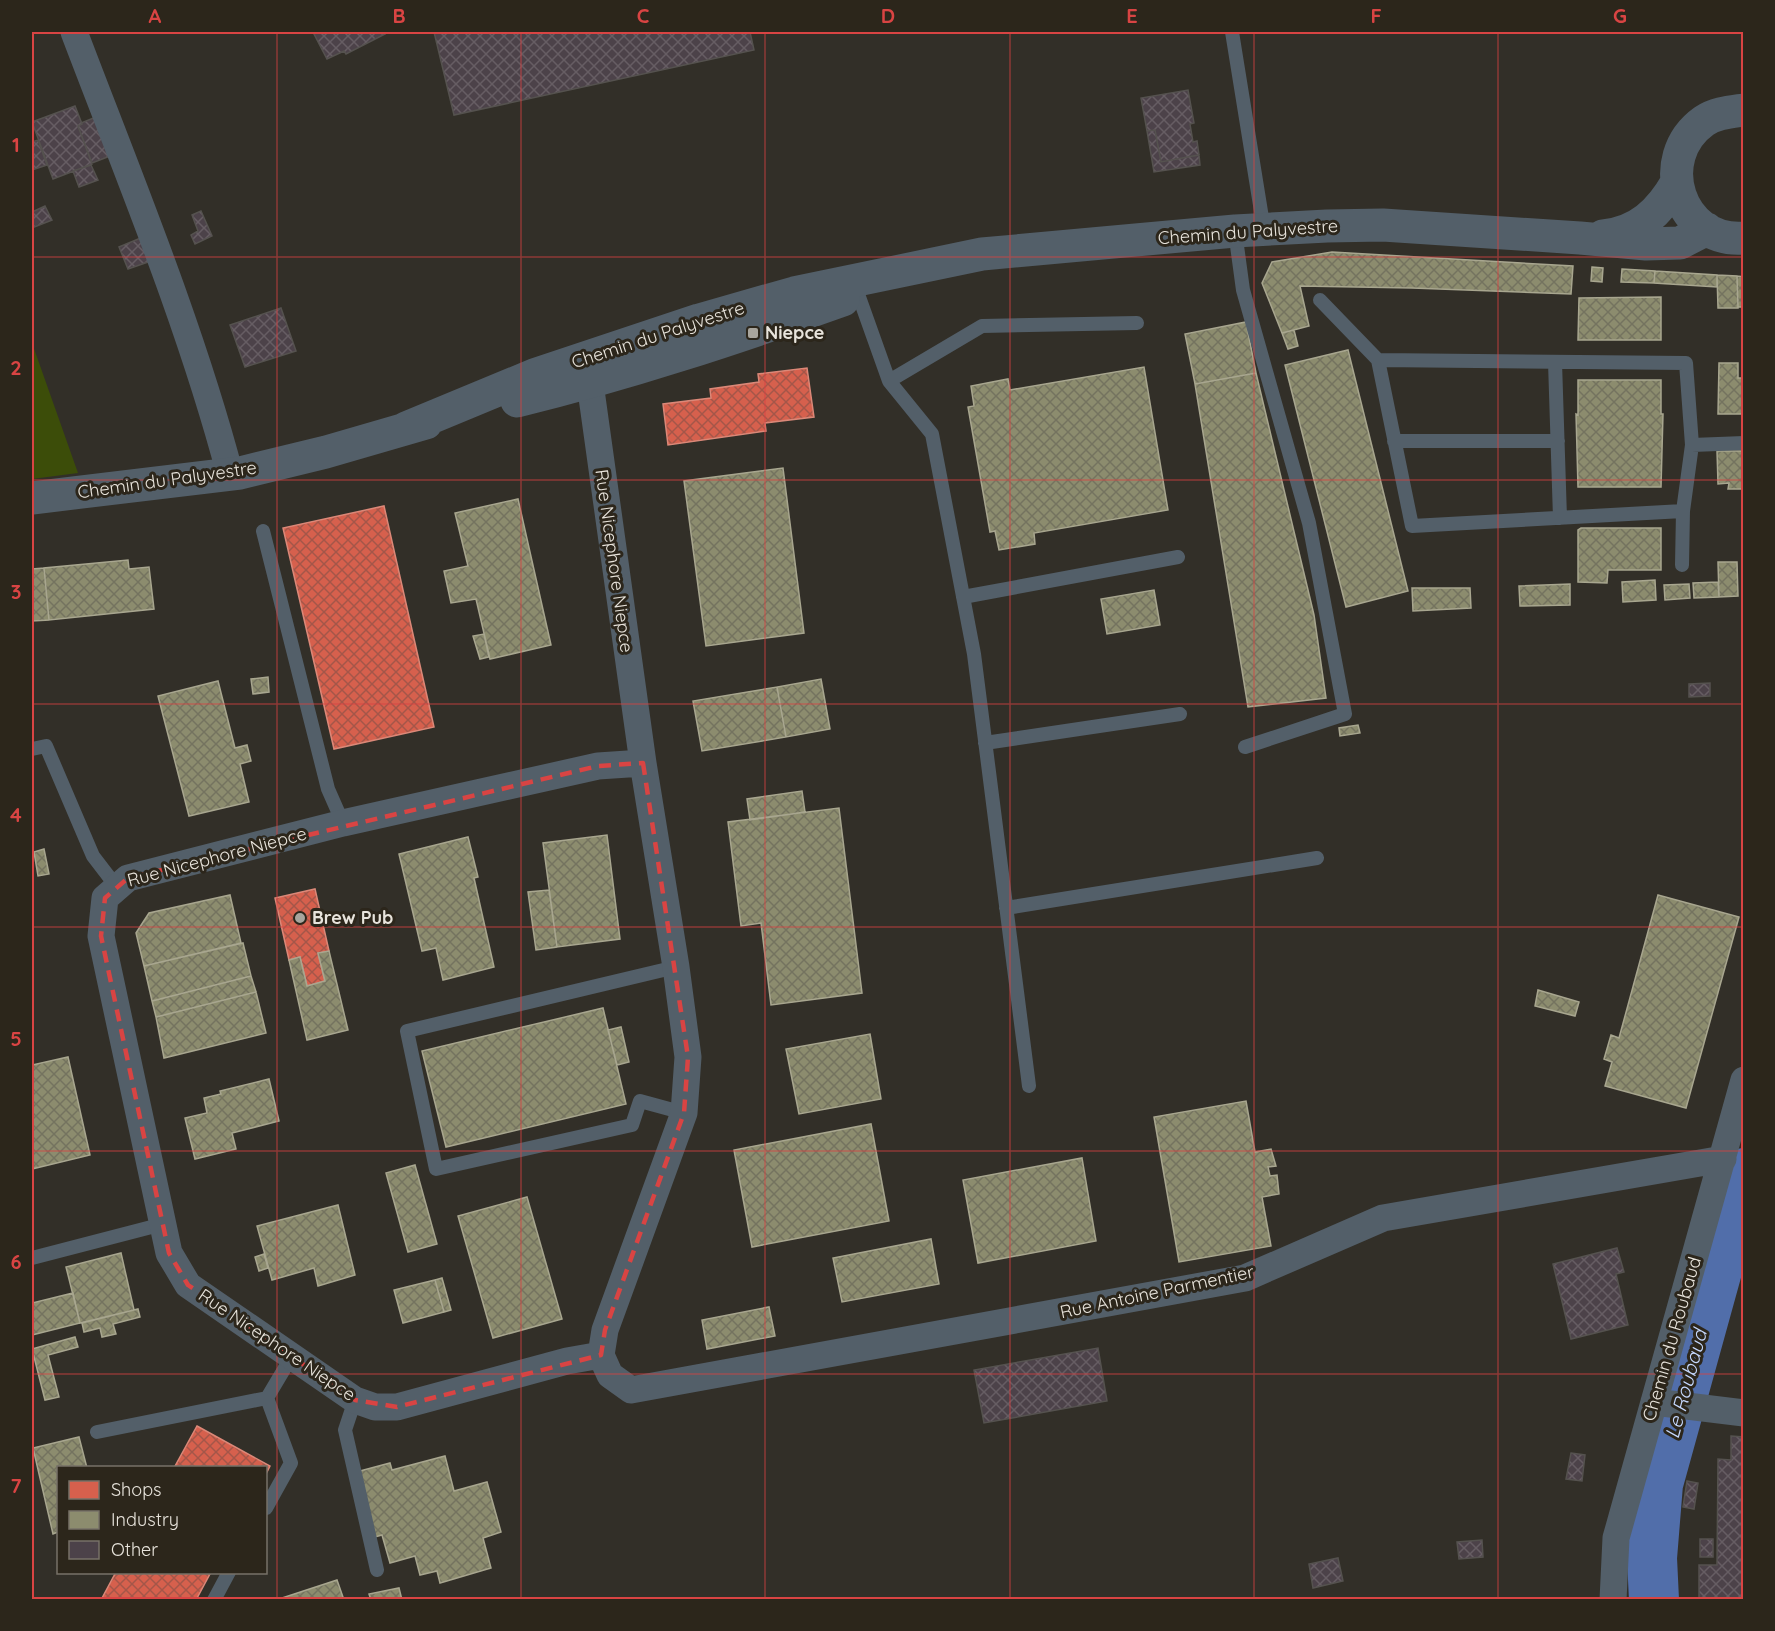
<svg xmlns="http://www.w3.org/2000/svg" width="1775" height="1631" font-family="Quicksand,sans-serif">
  <style>
    .green { fill: #3c4d09 }
    .shops { fill: url(#shops-cross-hatch); stroke: #db8878; stroke-width: 1.5 }
    .industry { fill: url(#industry-cross-hatch); stroke: #a8a68f; stroke-width: 1.5 }
    .lines { fill: none; stroke-linecap: round; stroke-linejoin: round }
    .river { stroke: #516eaa; stroke-width: 50 }
    .building { fill: url(#building-cross-hatch); stroke: #55524f; stroke-width: 1.5 }
    .service { stroke: #535f69; stroke-width: 14 }
    .minor { stroke: #535f69; stroke-width: 27 }
    .tertiary { stroke: #535f69; stroke-width: 33 }
    .marked { fill: none; stroke: #d94443; stroke-width: 4.5; stroke-dasharray: 12 8; stroke-linejoin: round }
    .grid { fill: none; stroke: #d94443; stroke-width: 1.5; stroke-opacity: 0.55 }
    .poi-dot { fill: #a8a59d; stroke: #2c261b; stroke-width: 2 }
    .labels { text-anchor: middle; stroke-width: 6; stroke-linejoin: round; paint-order: stroke }
    .street-label { font-size: 18px; fill: #e8e4dc; stroke: #2c261b }
    .poi-label { font-size: 18px; font-weight: bold; fill: #e8e4dc; stroke: #2c261b; text-anchor: start }
    .water-label { font-size: 20px; font-style: italic; fill: #c6d9ff; stroke: #2c261b }
    .neatline { fill: none; stroke: #d94443; stroke-width: 2 }
    .grid-label { font-size: 20px; text-anchor: middle; font-weight: bold; fill: #d94443 }
  </style>
  <defs>
    <pattern id="shops-cross-hatch" width="8" height="8" patternUnits="userSpaceOnUse" patternTransform="scale(1.5)"><rect width="8" height="8" fill="#d6604d"/><path d="M0 0l8 8M0 8l8-8" fill="none" stroke="#a45649"/></pattern>
    <pattern id="industry-cross-hatch" width="8" height="8" patternUnits="userSpaceOnUse" patternTransform="scale(1.5)"><rect width="8" height="8" fill="#8c8c6e"/><path d="M0 0l8 8M0 8l8-8" fill="none" stroke="#74735f"/></pattern>
    <pattern id="building-cross-hatch" width="8" height="8" patternUnits="userSpaceOnUse" patternTransform="scale(1.5)"><rect width="8" height="8" fill="#4c4249"/><path d="M0 0l8 8M0 8l8-8" fill="none" stroke="#665d63"/></pattern>
  </defs>
  <rect width="100%" height="100%" fill="#322f28"/>
  <path class="green" d="M32 343 78 473 32 479Z"/>
  <path class="shops" d="M807 368 814 417 765 423 766 431 668 445 663 404 711 398 710 389 759 382 758 374Z
    M384 506 434 727 334 749 283 528Z
    M315 889 329 951 318 953 325 981 307 986 300 957 289 960 275 898Z
    M197 1426 270 1466 266 1474V1468H174Z
    M116 1572H211L196 1600H101Z"/>
  <path class="industry" d="M1332 252 1573 266 1571 294 1412 288 1300 286 1309 326 1282 333 1262 283 1272 262Z
    M1592 267 1603 268 1602 282 1591 281Z
    M1622 269 1655 271 1654 283 1621 282Z
    M1655 271 1717 275V287L1654 283Z
    M1717 275 1737 276 1738 308H1718Z
    M1737 276 1744 277V307H1738Z
    M1661 297V340H1578L1579 298Z
    M1246 322 1256 373 1195 384 1185 334Z
    M1294 330 1298 346 1288 349 1282 333Z
    M1348 350 1408 591 1346 607 1285 365Z
    M1719 363H1738V378H1744V414H1718Z
    M1144 367 1168 510 1034 533 1035 544 999 550 995 531 990 532 968 407 974 406 971 386 1008 379 1010 390Z
    M1256 373 1314 615 1326 698 1248 707 1195 384Z
    M1578 380H1661V414H1663L1661 487H1578L1576 414 1578 415Z
    M1717 451H1744V489H1728L1729 483 1718 484Z
    M783 468 804 633 706 646 684 481Z
    M518 499 551 645 490 659 476 599 451 603 444 571 468 566 455 513Z
    M1581 528H1661V570H1608L1607 583 1578 582V530Z
    M128 560 129 569 149 567 154 609 49 620 44 568Z
    M1718 562H1737L1738 596 1719 597Z
    M44 568 49 620 32 621V569Z
    M1655 580 1656 600 1623 602 1622 582Z
    M1718 582 1719 597 1694 598 1693 583Z
    M1570 584V605L1520 606 1519 586Z
    M1689 584 1690 598 1665 600 1664 585Z
    M1412 588H1470L1471 608 1413 611Z
    M1154 590 1160 625 1107 634 1101 599Z
    M484 634 489 657 480 659 473 636Z
    M268 677 269 692 253 694 251 679Z
    M821 679 830 729 786 737 777 687Z
    M218 681 235 748 247 745 251 761 240 764 249 802 189 816 158 696Z
    M777 687 786 737 702 751 693 701Z
    M1358 725 1360 733 1340 736 1339 728Z
    M802 791 805 812 750 820 747 799Z
    M839 808 862 993 771 1005 761 923 741 926 728 822Z
    M607 835 620 939 557 947 543 843Z
    M468 837 478 877 474 878 494 967 443 980 436 948 422 951 399 854Z
    M44 849 49 874 38 876 34 852Z
    M549 890 557 947 536 950 528 892Z
    M230 895 241 943 144 966 136 933 149 913Z
    M1658 895 1739 917 1686 1108 1605 1086 1612 1062 1604 1059 1611 1035 1619 1038Z
    M243 943 251 976 152 1001 144 966Z
    M329 951 348 1030 307 1040 289 960 300 957 307 986 325 981 318 953Z
    M251 976 256 992 156 1017 152 1001Z
    M1538 990 1579 1002 1575 1016 1535 1006Z
    M256 992 266 1033 164 1058 156 1017Z
    M603 1008 626 1104 446 1147 422 1051Z
    M621 1027 629 1062 617 1065 608 1030Z
    M870 1034 881 1099 799 1114 786 1049Z
    M68 1057 90 1155 32 1169V1065Z
    M269 1079 279 1121 232 1133 236 1149 195 1159 185 1118 207 1113 204 1098 221 1094 220 1091Z
    M1246 1101 1255 1152 1271 1149 1276 1166 1268 1167 1270 1176 1277 1175 1279 1194 1262 1197 1271 1246 1179 1262 1154 1117Z
    M871 1124 889 1221 752 1247 734 1150Z
    M1082 1158 1096 1241 978 1263 963 1180Z
    M415 1165 437 1244 408 1252 386 1173Z
    M527 1197 562 1319 493 1338 458 1216Z
    M338 1205 355 1275 318 1286 314 1268 272 1280 257 1226Z
    M931 1239 939 1284 842 1302 833 1258Z
    M121 1253 134 1310 80 1323 66 1267Z
    M264 1254 268 1268 259 1271 255 1257Z
    M442 1278 451 1310 444 1312 435 1280Z
    M435 1280 444 1312 403 1323 394 1290Z
    M73 1293 80 1323 32 1335V1303Z
    M769 1307 775 1336 707 1349 702 1320Z
    M138 1309 140 1317 113 1324 116 1334 102 1337 100 1328 84 1332 82 1323Z
    M75 1337 78 1347 48 1355 59 1397 45 1400 32 1349Z
    M79 1437 87 1468H58V1532L53 1534 33 1448Z
    M445 1456 454 1491 487 1482 501 1532 483 1538 491 1568 440 1583 437 1571 420 1575 415 1556 390 1563 382 1535 371 1538 356 1472 390 1463 392 1470Z
    M337 1580 344 1600H276Z
    M399 1588 402 1600H371L369 1594Z"/>
  <g class="lines">
    <path class="river" d="M1654 1600 1652 1558 1658 1484 1744 1173"/>
  </g>
  <path class="building" d="M318 32H383L385 34 346 54 344 51 327 59 314 34Z
    M434 32H750L754 50 454 115Z
    M1188 90 1194 123 1190 124 1193 142 1197 141 1199 155 1161 162 1155 130 1147 131 1141 98Z
    M75 106 82 124 78 126 92 164 53 179 32 122Z
    M96 117 110 156 92 163 78 126 82 124 81 123Z
    M1155 130 1161 162 1199 155 1200 165 1154 172 1147 131Z
    M38 140 47 165 32 170V142Z
    M91 165 98 180 79 187 73 171Z
    M45 206 52 220 32 228V212Z
    M201 211 212 236 195 244 191 235 198 231 192 215Z
    M143 237 151 261 128 269 119 247Z
    M281 308 296 351 245 367 230 325Z
    M1710 683V696L1689 697V684Z
    M1617 1248 1624 1272 1616 1274 1628 1325 1571 1339 1553 1264Z
    M1098 1348 1107 1401 984 1423 974 1370Z
    M1731 1436 1744 1437V1600H1699V1565H1717L1718 1459 1731 1460Z
    M1571 1453 1585 1455 1582 1481 1566 1479Z
    M1687 1481 1698 1483 1694 1509 1683 1507Z
    M1700 1539H1713V1557H1700Z
    M1482 1540 1483 1557 1459 1559 1457 1542Z
    M1338 1558 1343 1581 1313 1588 1309 1564Z"/>
  <g class="lines">
    <path class="service" d="M1232 32 1264 230
      M1235 231 1243 290 1309 523 1345 714 1245 747
      M858 294 889 381 932 434 974 654 1029 1086
      M1320 300 1378 360
      M1555 362 1560 518
      M889 381 982 326 1137 323
      M1394 441H1558
      M1683 511 1692 445
      M263 531 328 789 343 823
      M1682 565 1683 511 1412 526 1378 360 1686 363 1692 445 1744 443
      M963 597 1178 557
      M985 743 1180 714
      M32 749 46 746 93 856 116 886
      M1006 908 1317 858
      M676 967 407 1031 436 1169 632 1125 640 1101 684 1113
      M32 1258 163 1224
      M355 1400 345 1430 377 1570
      M97 1432 267 1398 292 1356
      M266 1508 291 1463 267 1398
      M214 1600 229 1572"/>
    <path class="minor" d="M74 32C129 177 190 323 230 474
      M585 364 590 383 643 763 676 967 688 1057 684 1113 605 1330 601 1355
      M601 1355 567 1361 397 1407H375L355 1400 188 1285 169 1253 101 936 105 898 128 878 343 823 598 766 643 763
      M601 1355 610 1375 631 1390 1245 1278 1383 1218 1723 1159
      M1654 1402 1744 1413
      M1613 1600 1616 1538 1744 1080"/>
    <path class="tertiary" d="M1744 110C1730 112 1716 113 1704 121 1652 158 1679 243 1744 238
      M1603 236C1638 233 1660 212 1677 182
      M517 401C628 374 736 338 843 300
      M406 428 534 375 699 320 794 293 982 254 1235 231 1327 226 1383 225 1580 238 1646 244 1680 243 1707 229
      M32 498 240 473 326 452 426 423"/>
  </g>
  <path class="marked" d="M643 763 688 1057 684 1113 605 1330 601 1355 397 1407 355 1400 188 1285 169 1253 101 936 105 898 128 878 598 766Z"/>
  <path class="grid" d="M277 32V1600M521 32V1600M765 32V1600M1010 32V1600M1254 32V1600M1498 32V1600M32 257H1744M32 480H1744M32 704H1744M32 927H1744M32 1151H1744M32 1374H1744"/>
  <g class="poi-dot">
    <rect x="747" y="327" width="12" height="12" rx="3"/>
    <circle cx="300" cy="918" r="6"/>
  </g>
  <g class="labels">
    <g class="street-label">
      <text transform="translate(1248 232) rotate(-4)" y="6">Chemin du Palyvestre</text>
      <text transform="translate(658 335) rotate(-18)" y="6">Chemin du Palyvestre</text>
      <text transform="translate(167 480) rotate(-8)" y="6">Chemin du Palyvestre</text>
      <text transform="translate(614 561) rotate(82)" y="6">Rue Nicephore Niepce</text>
      <text transform="translate(217 857) rotate(-15)" y="6">Rue Nicephore Niepce</text>
      <text transform="translate(1157 1292) rotate(-12)" y="6">Rue Antoine Parmentier</text>
      <text transform="translate(1672 1339) rotate(-74)" y="6">Chemin du Roubaud</text>
      <text transform="translate(277 1345) rotate(34)" y="6">Rue Nicephore Niepce</text>
    </g>
    <g class="poi-label">
      <text x="765" y="339">Niepce</text>
      <text x="312" y="924">Brew Pub</text>
    </g>
    <g class="water-label">
      <text transform="translate(1686 1384) rotate(-75)" y="7">Le Roubaud</text>
    </g>
  </g>
  <rect width="1775" height="1631" fill="none" stroke="#2c261b" stroke-width="66"/>
  <rect x="57" y="1466" width="210" height="108" fill="#2c261b" stroke="#777268" stroke-width="1.5"/>
  <rect x="69" y="1481" width="30" height="18" fill="#d6604d" stroke="#777268" stroke-width="1.5"/>
  <text x="111" y="1496" font-size="18" fill="#e8e4dc">Shops</text>
  <rect x="69" y="1511" width="30" height="18" fill="#8c8c6e" stroke="#777268" stroke-width="1.5"/>
  <text x="111" y="1526" font-size="18" fill="#e8e4dc">Industry</text>
  <rect x="69" y="1541" width="30" height="18" fill="#4c4249" stroke="#777268" stroke-width="1.5"/>
  <text x="111" y="1556" font-size="18" fill="#e8e4dc">Other</text>
  <rect x="33" y="33" width="1709" height="1565" class="neatline"/>
  <g class="grid-label">
    <text x="155" y="23">A</text>
    <text x="399" y="23">B</text>
    <text x="643" y="23">C</text>
    <text x="888" y="23">D</text>
    <text x="1132" y="23">E</text>
    <text x="1376" y="23">F</text>
    <text x="1620" y="23">G</text>
    <text x="16" y="152">1</text>
    <text x="16" y="375">2</text>
    <text x="16" y="599">3</text>
    <text x="16" y="822">4</text>
    <text x="16" y="1046">5</text>
    <text x="16" y="1269">6</text>
    <text x="16" y="1493">7</text>
  </g>
</svg>
